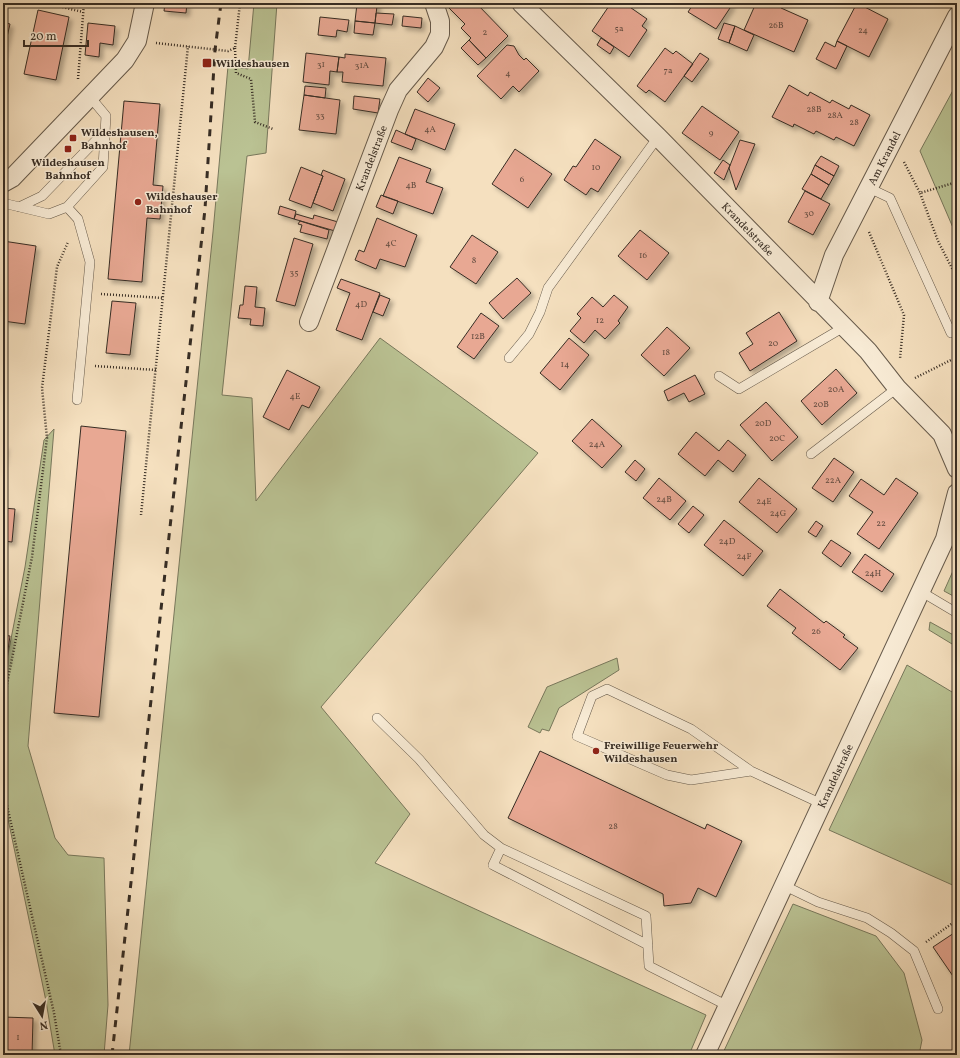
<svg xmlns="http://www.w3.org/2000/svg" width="960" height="1058" font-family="Vollkorn,serif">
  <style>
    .green { fill: #bac293; stroke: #78785c }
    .building { fill: #e8a893; stroke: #372d24; filter: url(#shadow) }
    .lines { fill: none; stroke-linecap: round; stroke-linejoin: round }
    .lane-casing { stroke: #665a4b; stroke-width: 10 }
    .street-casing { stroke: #665a4b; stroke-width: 20 }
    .path { stroke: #372d24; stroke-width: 2.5; stroke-dasharray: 1 2; stroke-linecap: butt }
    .lane { stroke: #f8ebd5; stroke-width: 9 }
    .street { stroke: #f8ebd5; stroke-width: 18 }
    .rail { stroke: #372d24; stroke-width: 3; stroke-dasharray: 7 7; stroke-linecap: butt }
    .poi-dot { fill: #8f2418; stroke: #f8ebd5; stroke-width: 1.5 }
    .labels { text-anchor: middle; stroke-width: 3; stroke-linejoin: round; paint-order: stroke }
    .number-label { font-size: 9px; fill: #634c40 }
    .poi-label { font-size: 11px; font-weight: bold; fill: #372d24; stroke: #f8ebd5; text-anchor: start }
    .street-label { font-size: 11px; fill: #372d24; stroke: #f8ebd5 }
  </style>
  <defs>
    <filter id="shadow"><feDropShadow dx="3.5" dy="3.5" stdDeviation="2" flood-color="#0004"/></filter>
  </defs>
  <rect width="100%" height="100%" fill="#f5e0bf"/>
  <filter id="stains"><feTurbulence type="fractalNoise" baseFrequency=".005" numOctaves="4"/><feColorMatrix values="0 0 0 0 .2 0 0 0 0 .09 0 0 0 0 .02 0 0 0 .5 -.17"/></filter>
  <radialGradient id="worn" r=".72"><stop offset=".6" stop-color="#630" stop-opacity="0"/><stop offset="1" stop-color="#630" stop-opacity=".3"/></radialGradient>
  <path class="green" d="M254 3H277L266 153 247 156 222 395 252 398 256 501 380 338 538 453 321 707 410 814 375 863 706 1015 689 1055H129L213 232 228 66 248 69Z
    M957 83V237L920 151Z
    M54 429 28 746 55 838 68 855 104 858 108 1005 104 1055H55L46 1001 3 795V680L25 567 44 440Z
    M957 562V598L944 591Z
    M930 622 957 637V647L929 630Z
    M617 658 619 670 559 708 549 731 542 729 540 733 528 727 547 687Z
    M907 665 957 695V887L829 830Z
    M793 904 876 936 904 973 922 1040 919 1055H722Z"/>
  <path class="building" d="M165 3H187L186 13 164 11Z
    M350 3H377V6Z
    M444 3H476L508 36 486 58 469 40 471 38 461 28 465 24Z
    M611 3H624L647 19 642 26 647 30 629 57 592 31Z
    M694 3H729L732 5 716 29 688 12Z
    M756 3H773L782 7 781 8 808 20 794 52 744 30Z
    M857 3 888 19 869 57 837 41Z
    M357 4 377 6 375 23 355 21Z
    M38 10 69 17 56 80 24 74Z
    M376 13 394 14 392 25 375 23Z
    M403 16 422 18 421 28 402 26Z
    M320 17 349 20 347 32 337 30 336 37 318 35Z
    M355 21 375 23 373 35 354 33Z
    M3 22 10 24 3 55Z
    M88 23 115 26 113 45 100 43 99 57 85 55Z
    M724 23 735 26 729 43 718 39Z
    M735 26 754 35 747 51 729 43Z
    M601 38 614 47 610 54 597 45Z
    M469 40 486 58 478 65 461 48Z
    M837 41 847 46 836 69 816 59 825 42 835 47Z
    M507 45 514 46 519 55 524 60 526 58 539 71 519 92 513 86 501 99 477 76Z
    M665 48 673 54 676 51 693 64 665 102 649 90 646 93 637 86Z
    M306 53 339 57 337 72 330 71 329 85 303 82Z
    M700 53 709 59 692 82 684 76Z
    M345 54 386 58 383 86 342 82 343 72H337L339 57 345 58Z
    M428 78 440 88 428 102 417 92Z
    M789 85 808 96 810 92 830 103 832 100 849 109 851 105 870 115 854 146 836 137 834 140 816 131 814 134 794 124 793 127 772 117Z
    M305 86 326 88 325 98 304 95Z
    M304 95 340 100 336 134 299 130Z
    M354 96 380 99 378 113 353 109Z
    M124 101 160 104 153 185 163 186 160 219 147 218 142 282 108 279Z
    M702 106 739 132 720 160 682 133Z
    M415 109 455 124 445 150 405 134Z
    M396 130 416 139 412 150 391 142Z
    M595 139 621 157 598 192 591 188 586 195 564 180 573 166 576 167Z
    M740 140 755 144 736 190 729 168Z
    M515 149 552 174 528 208 492 184Z
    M821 156 839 166 834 176 815 165Z
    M399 157 431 169 426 182 443 188 433 214 383 196Z
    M723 160 730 165 724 180 714 173Z
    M815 165 834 176 829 185 811 174Z
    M301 167 323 176 311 208 289 200Z
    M323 170 345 179 333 211 313 203 323 176 321 175Z
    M811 174 829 185 821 199 802 189Z
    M805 191 830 204 813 235 788 222Z
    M381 195 398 201 393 214 376 207Z
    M280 206 296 211 294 219 278 214Z
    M296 214 313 219 314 215 338 222 335 231 294 219Z
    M377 218 417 235 405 267 380 259 376 269 355 260 359 250 364 252Z
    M300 221 329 230 327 239 300 232 302 225 298 224Z
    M640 230 669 253 647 280 618 256Z
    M472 235 498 252 476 284 450 267Z
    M294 238 313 244 295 306 276 301Z
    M3 241 36 246 25 324 3 321Z
    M517 278 531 293 503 319 489 303Z
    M341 279 380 293 362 340 336 330 350 293 337 288Z
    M245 286 257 287 255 307 265 308 263 326 250 325 251 319 238 318 240 305H243Z
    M380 295 390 299 383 316 373 312Z
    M614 295 628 307 618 321 620 323 605 339 595 330 584 343 570 331 581 318 577 314 592 297 603 307Z
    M112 301 136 303 130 355 106 353Z
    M779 312 797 341 750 371 739 353 753 344 746 333Z
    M481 313 499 326 474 359 457 347Z
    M667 327 690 348 664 376 641 355Z
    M569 338 589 355 560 390 540 373Z
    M836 369 857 393 822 425 801 401Z
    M287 370 320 387 309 408 302 405 289 430 263 417Z
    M695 375 705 394 689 402 684 393 668 401 664 391Z
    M766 402 798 437 772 461 740 425Z
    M592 419 622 446 602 468 572 441Z
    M81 426 126 431 99 717 54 713Z
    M696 432 719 451 728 440 746 455 733 472 718 460 705 476 678 454Z
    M3 446H5L3 462Z
    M834 458 854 472 833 502 812 488Z
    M635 460 645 469 636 481 625 472Z
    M659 478 686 501 670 520 643 498Z
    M759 478 797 509 777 533 739 502Z
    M896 478 918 493 879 549 857 534 873 512 849 496 861 479 884 495Z
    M693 506 704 515 689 533 678 524Z
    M3 508 15 509 12 542 3 541Z
    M724 520 763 551 743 576 704 545Z
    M816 521 823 526 816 537 808 532Z
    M831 540 851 553 841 567 822 553Z
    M865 554 894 574 882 592 852 572Z
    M780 589 824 623 826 621 845 635 843 637 858 648 840 670 792 633 796 628 767 606Z
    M3 635 10 636 6 663H3Z
    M540 751 705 829 707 824 742 841 716 897 698 888 691 903 664 906 663 894 508 818Z
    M957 931V982L933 947Z
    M3 1017 33 1018 32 1055H3Z"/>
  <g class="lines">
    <defs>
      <path id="lane" d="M869 188 890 198 951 333
        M3 203 49 214 67 207 103 167 106 116 91 98
        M19 207 42 196 105 131
        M67 207 78 219 90 262 77 400
        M509 358 529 334 540 312 548 288 658 137
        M719 376 739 389 844 327
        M811 454 897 388
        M920 591 957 613
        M377 718 419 759 484 835 501 848
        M751 771 691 780 667 775 577 736 592 696 607 689 691 729 751 771 822 804
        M783 885 818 902 867 918 891 933 914 951 938 1009
        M648 945 493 865 501 848 646 916 649 966 728 1006"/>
      <path id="street" d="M521 3 658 137 868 351 897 388 942 434 957 469
        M3 183 12 178 125 60 137 41 145 3
        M818 302 834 255 957 16
        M309 322 389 110 398 90 434 47 440 34V21L434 3
        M705 1055 945 539 957 493"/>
    </defs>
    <use href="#lane" class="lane-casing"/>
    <use href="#street" class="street-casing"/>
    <path class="path" d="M45 3 83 12
      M156 43 228 51 235 48 240 3
      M235 48 236 73 251 79 255 122 273 129
      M78 79 84 3
      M904 162 920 193
      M957 182 920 193 938 241 957 278
      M869 232 904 315 900 359
      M101 294 163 298
      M95 366 156 370
      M915 378 957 357
      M141 515 188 46
      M3 753 7 684 32 557 47 438 42 388 57 267 68 242
      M3 788 54 1013 61 1055
      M926 942 957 920"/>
    <use href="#lane" class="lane"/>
    <use href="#street" class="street"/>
    <path class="rail" d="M112 1055 205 209 215 50 221 3"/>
  </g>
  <g class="poi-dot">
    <rect x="202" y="58" width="10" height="10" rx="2"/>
    <rect x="69" y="134" width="8" height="8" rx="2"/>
    <rect x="64" y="145" width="8" height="8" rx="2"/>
    <circle cx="138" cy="202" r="4"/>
    <circle cx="596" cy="751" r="4"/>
  </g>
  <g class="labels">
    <g class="number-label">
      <text x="776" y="28">26B</text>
      <text x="619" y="31">5a</text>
      <text x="863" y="33">24</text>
      <text x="485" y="35">2</text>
      <text x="321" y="67">31</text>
      <text x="362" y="68">31A</text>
      <text x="668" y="73">7a</text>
      <text x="508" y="76">4</text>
      <text x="814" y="112">28B</text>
      <text x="320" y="118">33</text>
      <text x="835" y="118">28A</text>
      <text x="854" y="125">28</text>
      <text x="430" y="132">4A</text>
      <text x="711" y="136">9</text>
      <text x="596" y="170">10</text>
      <text x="522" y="182">6</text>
      <text x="411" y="188">4B</text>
      <text x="809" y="216">30</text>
      <text x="391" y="246">4C</text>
      <text x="643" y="258">16</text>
      <text x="474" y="263">8</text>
      <text x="294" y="275">35</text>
      <text x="361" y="307">4D</text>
      <text x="600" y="323">12</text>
      <text x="478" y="339">12B</text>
      <text x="773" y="346">20</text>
      <text x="666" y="355">18</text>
      <text x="565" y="367">14</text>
      <text x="836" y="392">20A</text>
      <text x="295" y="399">4E</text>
      <text x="821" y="407">20B</text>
      <text x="763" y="426">20D</text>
      <text x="777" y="441">20C</text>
      <text x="597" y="447">24A</text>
      <text x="833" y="483">22A</text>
      <text x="664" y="502">24B</text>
      <text x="764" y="504">24E</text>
      <text x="778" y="516">24G</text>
      <text x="881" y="526">22</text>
      <text x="727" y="544">24D</text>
      <text x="744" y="559">24F</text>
      <text x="873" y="576">24H</text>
      <text x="816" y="634">26</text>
      <text x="613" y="829">28</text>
      <text x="18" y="1040">1</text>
    </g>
    <g class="poi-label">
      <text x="216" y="67">Wildeshausen</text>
      <text x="81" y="136">Wildeshausen,<tspan x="81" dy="13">Bahnhof</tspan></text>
      <text x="68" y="166" text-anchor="middle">Wildeshausen<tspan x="68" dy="13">Bahnhof</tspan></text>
      <text x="146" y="200">Wildeshauser<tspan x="146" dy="13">Bahnhof</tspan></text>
      <text x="604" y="749">Freiwillige Feuerwehr<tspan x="604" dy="13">Wildeshausen</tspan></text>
    </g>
    <g class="street-label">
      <text transform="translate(371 158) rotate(-69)" y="4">Krandelstraße</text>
      <text transform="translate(884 158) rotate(-63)" y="4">Am Krandel</text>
      <text transform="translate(748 229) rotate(46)" y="4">Krandelstraße</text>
      <text transform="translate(835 776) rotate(-65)" y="4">Krandelstraße</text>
    </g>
  </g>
  <rect width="960" height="1058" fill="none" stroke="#f5e0bf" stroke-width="16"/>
  <rect x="4" y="4" width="952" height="1050" fill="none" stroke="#372d24" stroke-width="2"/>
  <rect x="8" y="8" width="944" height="1042" fill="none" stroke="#372d24"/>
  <g transform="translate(42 1016) rotate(169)" stroke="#f8ebd5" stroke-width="3" paint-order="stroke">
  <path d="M0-3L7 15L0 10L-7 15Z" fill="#372d24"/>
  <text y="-6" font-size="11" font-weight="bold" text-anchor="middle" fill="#372d24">N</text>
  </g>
  <path d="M24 40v6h64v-6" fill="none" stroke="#372d24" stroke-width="2"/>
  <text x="30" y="40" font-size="12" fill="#372d24" stroke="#f8ebd5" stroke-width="3" paint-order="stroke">20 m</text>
  <rect width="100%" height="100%" filter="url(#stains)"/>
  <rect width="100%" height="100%" fill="url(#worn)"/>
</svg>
